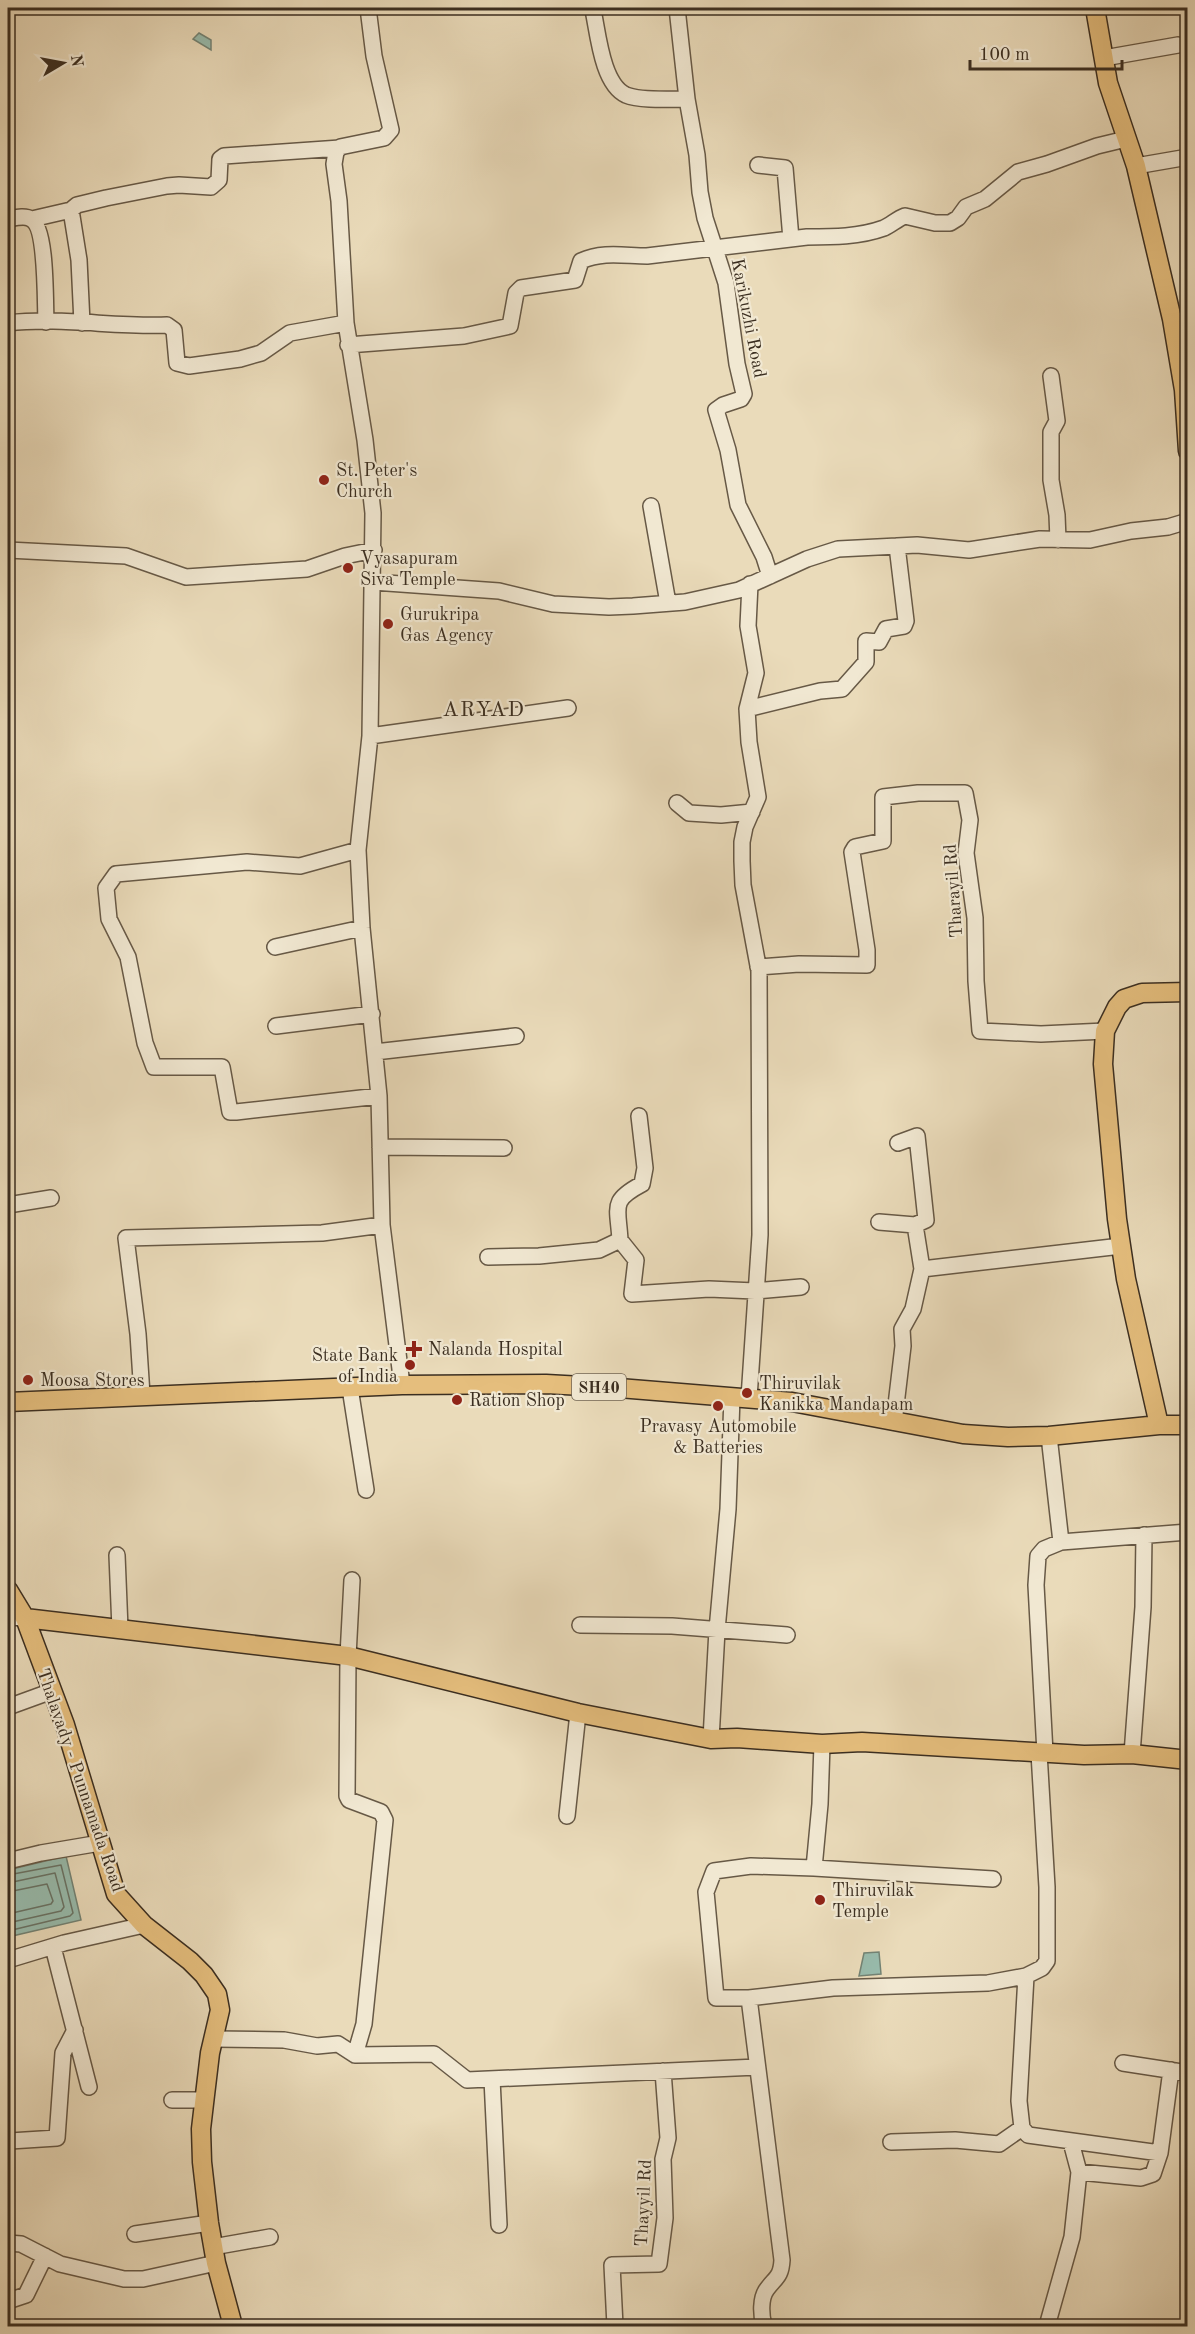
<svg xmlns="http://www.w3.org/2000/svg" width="1195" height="2334" font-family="'Old Standard TT',serif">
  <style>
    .water { fill: #98bbac; stroke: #738374; stroke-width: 1.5 }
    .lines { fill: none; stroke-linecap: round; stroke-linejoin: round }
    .shore { stroke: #6a7466; stroke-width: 1.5 }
    .minor-casing { stroke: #675946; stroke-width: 18 }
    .major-casing { stroke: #3b2e20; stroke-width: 21 }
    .minor { stroke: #f1e8d2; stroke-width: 15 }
    .major { stroke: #e5be7d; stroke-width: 18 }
    .poi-dot { fill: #8f2418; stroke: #f1e8d2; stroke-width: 2 }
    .labels { text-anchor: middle; stroke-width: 4.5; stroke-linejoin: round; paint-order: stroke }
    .shield { fill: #f1e8d2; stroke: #726655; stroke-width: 1.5 }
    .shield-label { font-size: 16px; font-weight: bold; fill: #3b2e20 }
    .street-label { font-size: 18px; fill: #3b2e20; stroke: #f1e8d2 }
    .poi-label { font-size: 18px; fill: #3b2e20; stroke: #f1e8d2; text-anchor: start }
    .quarter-label { font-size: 21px; letter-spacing: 1.5px; fill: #3b2e20; stroke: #f1e8d2 }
  </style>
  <rect width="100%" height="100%" fill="#eadbba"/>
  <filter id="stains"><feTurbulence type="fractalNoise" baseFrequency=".00333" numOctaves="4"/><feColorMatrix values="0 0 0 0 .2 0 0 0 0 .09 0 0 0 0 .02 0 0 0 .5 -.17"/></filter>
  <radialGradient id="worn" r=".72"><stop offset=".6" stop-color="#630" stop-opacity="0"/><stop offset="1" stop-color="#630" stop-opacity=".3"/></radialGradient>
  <path class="water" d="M199 33 211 40V50L193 39Z
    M66 1856 81 1920 8 1937V1870Z
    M879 1952 881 1974 859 1976 864 1953Z"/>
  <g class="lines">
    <path class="shore" d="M8 1875 61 1865 73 1913 70 1916 8 1931
      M8 1883 55 1873 64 1907 61 1911 8 1923
      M8 1892 47 1884 53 1901 51 1904 8 1914"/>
    <defs>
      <path id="minor" d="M368 8 374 56 391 130 384 138 340 147 336 152 334 164 339 201 346 323 365 440 373 513 370 736 358 850 362 928 379 1096 382 1225 402 1385
        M677 8 687 99 697 155 700 192 705 218 726 283 737 364 744 394 741 399 723 405 716 410 728 450 738 505 764 557 770 576
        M593 10C598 33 602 84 626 95 640 101 671 99 687 99
        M1104 58 1178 45
        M758 165 785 168 791 239
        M1136 166 1188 157
        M71 210 79 260 82 323
        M8 219C14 218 25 215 31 219 47 227 45 303 46 322
        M32 219 71 210 77 205 106 198 167 186 179 185 211 187 219 180 220 159 224 156 340 148
        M8 323C60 317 114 327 167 325L174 330 177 363 189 366 240 359 261 353 290 333 346 323
        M1175 335 1188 333
        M348 345 464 336 510 326 516 293 521 288 575 280 581 261C603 251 625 256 647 256L807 237C833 237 859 237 884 228 891 225 897 219 905 216L935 223H950L958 218 966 207 985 199 1018 172 1047 164 1097 146 1126 139
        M1051 376 1057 421 1051 432V480L1057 515 1058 540
        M651 506 668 603
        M8 550 126 556 186 577 307 569 345 556 374 550
        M373 582 499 591 553 604 609 607 633 606 685 602 739 590 807 559 838 549 917 545 969 550 1040 539 1090 540 1131 531 1168 527 1188 521
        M747 709 820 691 842 689 866 662V641L879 642 886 629 904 626 906 621 897 546
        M370 736 568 708
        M677 803 689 813 721 815 752 812
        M358 850 300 866 247 862 116 874 106 888 109 919 128 957 145 1043 154 1067H222L230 1112H236L379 1096
        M275 947 362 928
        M758 967 799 964 867 965V950L852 852 855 847 883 841V797L918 793H965L970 820 966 853 975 918 976 981 980 1031 1041 1034 1105 1031
        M276 1026 372 1014
        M375 1052 516 1036
        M898 1143 917 1136 926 1220 915 1225
        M380 1147 504 1148
        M8 1205 51 1198
        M879 1222 915 1225 922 1269 913 1309 902 1329 903 1346 894 1422
        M620 1240C618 1206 610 1201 642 1184L645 1168 639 1116
        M488 1257 539 1256 599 1250 620 1240 636 1260 632 1294 709 1289 755 1291 801 1287
        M922 1269 1121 1246
        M350 1388 366 1490
        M142 1395 138 1334 126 1238 322 1233 382 1225
        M749 1398 760 1235 759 971 743 885 742 861V842L745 827 758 797 749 742 747 709 756 673 748 626 750 584
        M1049 1436 1061 1542
        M117 1555 120 1629
        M8 1617 25 1618
        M580 1625 672 1626 787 1635
        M8 1707 52 1691
        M711 1739 717 1630 728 1509 732 1397
        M1039 1753 1047 1887V1961L1042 1968 1026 1976 1019 2101 1022 2128 1028 2135 1160 2153
        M1045 1753 1036 1585 1038 1556 1044 1549 1061 1542 1188 1532
        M1132 1754 1143 1607 1144 1535
        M567 1816 578 1713
        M8 1861 41 1853 100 1843
        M814 1868 820 1804 822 1744
        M53 1947 89 2087
        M8 1960 64 1943 144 1925
        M749 1998 833 1988 988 1983 1026 1976
        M215 2039 284 2040 317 2046 338 2044 355 2055 364 2024 385 1820 381 1812 349 1800 347 1796 348 1656 352 1580
        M355 2055 434 2054 467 2080 757 2067
        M1123 2063 1188 2073
        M492 2079 499 2225
        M172 2100H204
        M10 2141 57 2138 63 2053 75 2030
        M891 2142 955 2140 999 2144 1022 2128
        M1079 2172 1141 2178 1153 2174 1160 2153 1171 2070
        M135 2234 209 2223
        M8 2243 21 2244 60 2264 124 2279H143L216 2263
        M213 2247 270 2237
        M8 2301 26 2295 45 2256
        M615 2326 612 2265 659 2264 665 2218 663 2159 668 2138 663 2071
        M764 2326C761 2315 760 2298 767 2289 776 2277 781 2277 782 2260L749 1998H716L706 1892 714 1871 751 1866 814 1868 993 1879
        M1047 2326 1072 2237 1079 2172 1071 2142"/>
      <path id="major" d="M1095 8 1108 83 1136 166 1172 319 1184 390 1188 451
        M8 1402 402 1385 546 1384 619 1388 792 1402 963 1434 1008 1437 1049 1436 1159 1425H1188
        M1159 1425 1126 1279 1117 1219 1103 1064 1105 1031 1117 1007 1124 999 1142 993 1188 992
        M8 1590 25 1618 65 1725 116 1894 144 1925 190 1961 204 1975 217 1994 220 2010 210 2053 205 2095 201 2129 202 2162 209 2223 216 2263 233 2326
        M25 1618 348 1656 578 1713 711 1739 737 1738 822 1744 862 1742 1084 1755 1132 1754 1188 1760"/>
    </defs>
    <use href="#minor" class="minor-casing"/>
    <use href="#major" class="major-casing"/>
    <use href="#minor" class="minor"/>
    <use href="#major" class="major"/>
  </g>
  <g class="poi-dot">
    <circle cx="324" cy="480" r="6"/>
    <circle cx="348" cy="568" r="6"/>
    <circle cx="388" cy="624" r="6"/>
    <path d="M411 1340h6v6h6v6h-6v6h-6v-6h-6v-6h6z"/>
    <circle cx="410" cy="1365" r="6"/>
    <circle cx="28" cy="1380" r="6"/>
    <circle cx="747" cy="1393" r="6"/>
    <circle cx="457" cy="1400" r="6"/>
    <circle cx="718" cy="1406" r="6"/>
    <circle cx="820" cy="1900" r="6"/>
  </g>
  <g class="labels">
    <rect class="shield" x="572" y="1374" width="54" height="26" rx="4.5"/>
    <g class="shield-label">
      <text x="599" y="1393">SH40</text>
    </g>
    <g class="street-label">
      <text transform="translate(749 318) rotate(79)" y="6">Karikuzhi Road</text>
      <text transform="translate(953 891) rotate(-94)" y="6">Tharayil Rd</text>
      <text transform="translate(81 1780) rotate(71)" y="6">Thalavady - Punnamada Road</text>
      <text transform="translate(643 2203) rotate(-87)" y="6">Thayyil Rd</text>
    </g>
    <g class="poi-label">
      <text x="336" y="476">St. Peter's<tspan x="336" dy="21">Church</tspan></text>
      <text x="360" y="564">Vyasapuram<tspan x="360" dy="21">Siva Temple</tspan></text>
      <text x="400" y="620">Gurukripa<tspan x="400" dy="21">Gas Agency</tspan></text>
      <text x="428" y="1355">Nalanda Hospital</text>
      <text x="398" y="1361" text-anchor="end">State Bank<tspan x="398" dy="21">of India</tspan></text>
      <text x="40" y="1386">Moosa Stores</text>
      <text x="759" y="1389">Thiruvilak<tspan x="759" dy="21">Kanikka Mandapam</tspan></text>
      <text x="469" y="1406">Ration Shop</text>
      <text x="718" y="1432" text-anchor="middle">Pravasy Automobile<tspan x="718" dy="21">&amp; Batteries</tspan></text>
      <text x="832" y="1896">Thiruvilak<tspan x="832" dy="21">Temple</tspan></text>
    </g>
    <g class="quarter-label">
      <text x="484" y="716">ARYAD</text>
    </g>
  </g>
  <rect width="1195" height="2334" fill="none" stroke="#eadbba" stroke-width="30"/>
  <rect x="9" y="9" width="1177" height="2316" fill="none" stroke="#3b2e20" stroke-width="3"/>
  <rect x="15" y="15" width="1165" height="2304" fill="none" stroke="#3b2e20" stroke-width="1.5"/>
  <g transform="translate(63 63) rotate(80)" stroke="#f1e8d2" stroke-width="4.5" paint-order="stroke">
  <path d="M0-4.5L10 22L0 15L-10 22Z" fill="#3b2e20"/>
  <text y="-9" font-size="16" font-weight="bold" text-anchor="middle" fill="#3b2e20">N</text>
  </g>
  <path d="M970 60v9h152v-9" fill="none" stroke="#3b2e20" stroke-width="3"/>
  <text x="979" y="60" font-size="18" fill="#3b2e20" stroke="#f1e8d2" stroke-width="4.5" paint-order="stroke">100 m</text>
  <rect width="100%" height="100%" filter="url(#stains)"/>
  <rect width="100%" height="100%" fill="url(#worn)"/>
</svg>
